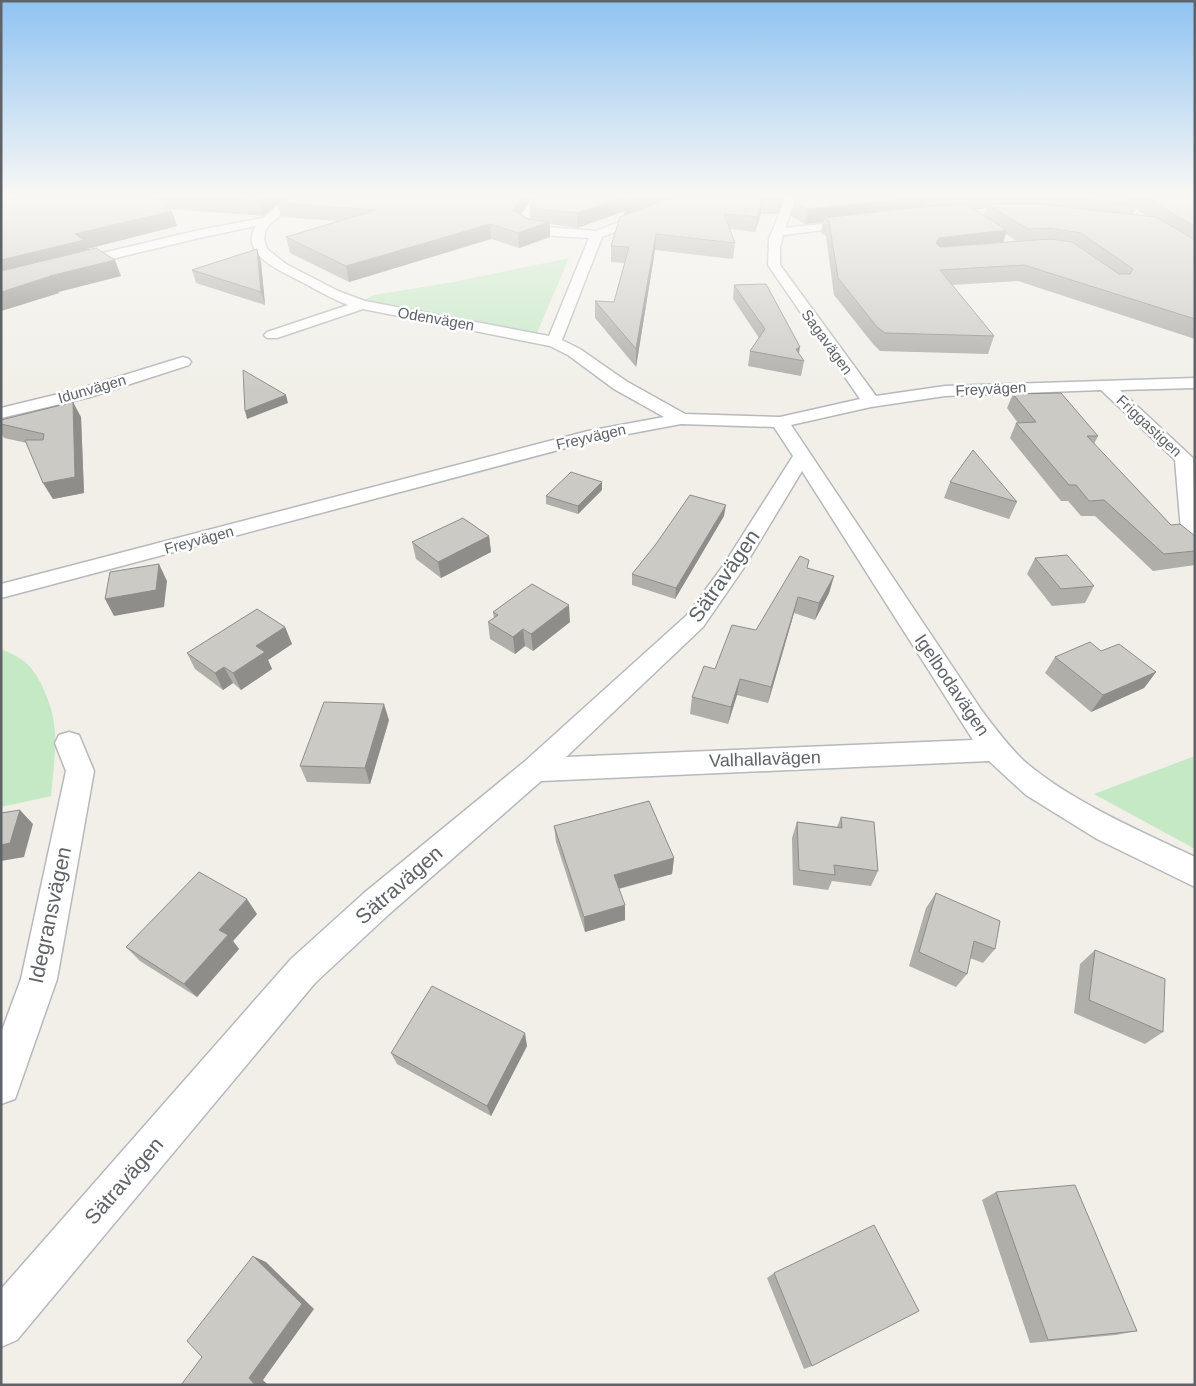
<svg xmlns="http://www.w3.org/2000/svg" width="1196" height="1386" font-family="Helvetica,sans-serif">
  <style>
    .green { fill: #c5e8c5 }
    .lines { fill: none; stroke-linecap: round; stroke-linejoin: round }
    .minor-casing { stroke: #b5b8bc; stroke-width: 3 }
    .minor { fill: #fff; fill-rule: evenodd }
    .wall { fill: #afaea9; fill-rule: evenodd }
    .shaded-wall { fill: #8f8d8a }
    .building { fill: #cccac5; stroke: #8f8d8a }
    .labels { text-anchor: middle; stroke-width: 5; stroke-linejoin: round; paint-order: stroke }
    .far-street-label { font-size: 15px; fill: #5f6368; stroke: #fff }
    .street-label { font-size: 18px; fill: #5f6368; stroke: #fff }
    .near-street-label { font-size: 21px; fill: #5f6368; stroke: #fff }
  </style>
  <rect width="100%" height="100%" fill="#f1efe8"/>
  <path class="green" d="M569 258 537 333 439 316 364 300 374 295 454 282Z
    M1 649C11 653 25 660 31 668 41 680 50 702 53 717 58 741 53 772 51 796L1 807Z
    M1195 756V849L1094 794Z"/>
  <g class="lines">
    <defs>
      <path id="minor" d="M297 197H311L284 212 269 225 265 231 264 240 267 249 286 264 338 291 365 301 549 336 589 238C571 236 528 238 516 224L533 197H543L528 223 534 226 596 231 684 197H698L697 199 602 237 562 340 580 349 626 381 685 414 780 417 860 399 768 265 769 239 786 197H796L785 228 856 220 862 223 856 226 783 235 780 248V265L876 396 945 386 1195 378V388L1120 390 1193 458 1195 536 1185 534 1181 530 1175 460 1101 390 945 396 871 407 791 425 982 711C995 728 1008 746 1024 761 1070 801 1140 831 1195 857V887L1097 839 1026 795 989 761 541 781 388 915 315 983 17 1340 1 1347V1289L291 959 364 893 524 762 687 615 723 566 793 456 774 427 681 424 596 440 1 598V584L588 431 664 417 614 389 568 355 550 346 363 309 277 338H267L264 335 267 332 348 305C332 299 317 290 302 282 283 272 238 255 256 226L199 238 74 268 68 264 69 261 199 230 263 218 276 207ZM802 471 973 740 566 757 703 627 743 569Z
        M183 357 189 359 191 362 189 365 90 397 1 418V408L79 389Z
        M69 732 79 735 94 771 57 979 15 1099 1 1104V1033L21 979 66 771 55 743 59 735Z"/>
    </defs>
    <use href="#minor" class="minor-casing"/>
    <use href="#minor" class="minor"/>
  </g>
  <path class="wall" d="M1 197H532L521 214 530 219V208L536 197H784L777 214H761L755 232 730 229 735 243 733 259 655 250 636 367 595 318V301L614 302 625 263 611 262V246L624 215 625 211 577 228 550 224V237L519 248 491 239 349 282 290 253 286 237 338 221 281 217 278 204 275 206 263 216 170 209 177 226 87 249 88 250 121 276 58 292 59 293 1 311Z
    M795 197H1195V339L1018 281 952 285 994 336 988 354 880 351 873 344 834 295 826 236 821 233 823 222 805 224 791 216ZM973 209H986L983 216ZM1136 209 1147 216 1133 214ZM1006 234 1018 242 1003 243Z
    M257 249 261 262 265 305 196 283 192 270Z
    M734 285 804 361 801 376 748 366 750 351 759 338 733 299Z
    M1013 394 1098 436 1094 444 1171 525 1195 536V565L1153 571 1095 516H1081L1068 501H1061L1010 438 1016 423H1018L1007 408Z
    M81 417 84 493 53 499 43 483 27 443 4 438 1 433V420Z
    M950 482 1017 502 1009 519 944 498Z
    M602 490 578 514 546 504V496Z
    M724 516 675 599 632 585V574Z
    M489 536 491 552 441 578 416 559 412 542Z
    M1035 558 1094 586 1085 603 1052 606 1027 574Z
    M809 560 807 568 834 576 829 593 815 620 794 613 768 703 737 695 728 724 690 714 692 697 715 669 756 630Z
    M493 612 570 622 533 651 525 646 515 654 490 639 488 622 494 618Z
    M285 627 292 644 268 660 272 669 241 690 233 683 223 690 195 669 187 653Z
    M1101 651 1156 672 1144 688 1091 712 1045 673 1055 657Z
    M389 720 370 784 307 782 300 766Z
    M841 817 878 871 871 886 832 881 828 890 793 885 792 838 797 822 837 827Z
    M554 826 674 858 672 874 619 889 625 920 585 932 556 842Z
    M936 893 995 949 983 963 970 958 967 974 956 987 909 966 926 908Z
    M257 914 233 941 239 949 197 997 140 961 126 947Z
    M1095 950 1163 1032 1145 1044 1074 1013 1080 964Z
    M527 1046 491 1116 397 1064 391 1053Z
    M996 1192 1137 1331 1116 1335 1030 1343 982 1200Z
    M774 1273 812 1366 804 1369 767 1278Z"/>
  <path class="shaded-wall" d="M1 197H51L1 205Z
    M264 197H293L277 203 278 204 275 206 263 216 259 201Z
    M522 197H532L514 224 513 210Z
    M624 197H679L624 218 625 211 577 228V213Z
    M780 197H784L777 214 779 200Z
    M924 197 920 212 824 218 823 222 805 224 808 209Z
    M763 199 761 214 755 232 757 217Z
    M172 211 177 226 87 249 90 255 1 278V260L75 234Z
    M549 222 550 237 519 248 518 233Z
    M490 224 491 239 349 282 346 266Z
    M1007 230 1002 246 931 259 936 243 939 238Z
    M656 234 655 250 636 367V349Z
    M257 249 261 262 265 305 261 292Z
    M115 260 121 276 58 292 59 293 1 311V292L50 276Z
    M800 347 798 360 796 349Z
    M286 395 288 403 247 419 245 411Z
    M73 402 81 417 84 493 53 499 43 483Z
    M602 482V490L578 514V506Z
    M726 505 724 516 675 599 676 588Z
    M489 536 491 552 441 578 438 562Z
    M159 564 167 581 164 607 114 616 105 599Z
    M834 576 829 593 815 620 819 603Z
    M798 597 794 613 768 703 771 687Z
    M569 605 570 622 533 651 531 634Z
    M285 627 292 644 268 660 272 669 241 690 233 673 256 646Z
    M523 629 525 646 515 654 513 637Z
    M224 667 233 683 223 690 215 673Z
    M1156 672 1144 688 1091 712 1103 695Z
    M740 679 737 695 728 724 731 707Z
    M384 704 389 720 370 784 365 768Z
    M20 810 33 824 24 857 1 861V845Z
    M674 858 672 874 613 890 614 875Z
    M247 899 257 914 233 941 239 949 197 997 184 984 219 930Z
    M625 905V920L585 932 584 917Z
    M525 1033 527 1046 491 1116 487 1106Z
    M253 1256 266 1262 314 1309 263 1380 268 1385H255L249 1378Z"/>
  <path class="building" d="M17 197H156L172 211 75 234 84 240 1 260V199Z
    M196 197H264L259 201Z
    M287 197H522L513 210 528 219 549 222 518 233 490 224 346 266 286 237 376 210 277 203Z
    M536 197H624L577 213 530 208Z
    M627 197H643L625 203Z
    M673 197H780L779 200 763 199 757 217 724 214 735 243 656 234 636 349 595 301 614 302 629 247 611 246 620 217Z
    M795 197H936H924L808 209 794 202Z
    M1063 197H1126L1137 205Z
    M1146 197H1195V227Z
    M965 204 1007 230 939 238 936 243 940 247 1050 239 1072 242 1119 274H1130L1133 269 1081 233 1050 228 1028 229 987 204H1040L1156 217 1195 240V319L1024 265 940 270 994 336 885 333 877 327 838 278 829 221 824 218 910 208Z
    M96 248 115 260 50 276H51L1 292V271Z
    M257 249 261 292 192 270Z
    M766 284 800 347 796 349 804 361 750 351 765 329 734 285Z
    M243 370 286 395 245 411Z
    M1061 393 1098 436H1087L1171 525 1180 524 1195 536V551L1164 554 1104 500 1089 501 1076 485H1069L1016 423 1036 422 1013 394Z
    M73 402 75 477 43 483 25 440H43L44 434 1 424V420Z
    M973 450 1017 502 950 482Z
    M571 472 602 482 578 506 546 496Z
    M690 495 726 505 676 588 632 574 656 544Z
    M463 518 489 536 438 562 412 542Z
    M1067 555 1094 586 1061 589 1035 558Z
    M800 556 809 560 807 568 834 576 819 603 798 597 771 687 740 679 731 707 692 697 704 666 715 669 732 625 756 630Z
    M159 564 156 590 105 599 110 572Z
    M532 584 569 605 531 634 523 629 513 637 488 622 498 615 493 612Z
    M257 609 285 627 256 646 265 652 233 673 224 667 215 673 187 653Z
    M1090 642 1101 651 1119 644 1156 672 1103 695 1055 657Z
    M324 702 384 704 365 768 300 766Z
    M649 801 674 858 614 875 625 905 584 917 554 826Z
    M20 810 10 843 1 845V813Z
    M841 817 874 822 878 871 834 865 835 875 799 870 797 822 842 828Z
    M199 872 247 899 219 930 228 935 184 984 126 947Z
    M936 893 1000 921 995 949 974 941 967 974 919 952Z
    M1095 950 1165 979 1163 1032 1089 1000Z
    M432 986 525 1033 487 1106 391 1053Z
    M1075 1185 1137 1331 1048 1340 996 1192Z
    M874 1225 919 1311 812 1366 774 1273Z
    M253 1256 302 1304 249 1378 255 1385H181L202 1357 187 1341Z"/>
  <linearGradient id="sky" x2="0" y2="1"><stop stop-color="#8fc3f1"/><stop offset="0.5" stop-color="#f9f8f5"/><stop offset="1" stop-color="#f9f8f5" stop-opacity="0"/></linearGradient>
  <rect width="1196" height="391" fill="url(#sky)"/>
  <g class="labels">
    <g class="far-street-label">
      <text transform="translate(436 319) rotate(10)" y="5">Odenvägen</text>
      <text transform="translate(827 342) rotate(54)" y="5">Sagavägen</text>
      <text transform="translate(92 389) rotate(-16)" y="5">Idunvägen</text>
      <text transform="translate(991 389) rotate(-3)" y="5">Freyvägen</text>
      <text transform="translate(1149 426) rotate(43)" y="5">Friggastigen</text>
      <text transform="translate(591 437) rotate(-13)" y="5">Freyvägen</text>
      <text transform="translate(199 540) rotate(-15)" y="5">Freyvägen</text>
    </g>
    <g class="street-label">
      <text transform="translate(952 685) rotate(56)" y="6">Igelbodavägen</text>
      <text transform="translate(765 759) rotate(-2)" y="6">Valhallavägen</text>
    </g>
    <g class="near-street-label">
      <text transform="translate(724 576) rotate(-55)" y="7">Sätravägen</text>
      <text transform="translate(399 885) rotate(-41)" y="7">Sätravägen</text>
      <text transform="translate(50 915) rotate(-78)" y="7">Idegransvägen</text>
      <text transform="translate(124 1181) rotate(-49)" y="7">Sätravägen</text>
    </g>
  </g>
  <rect width="1196" height="1386" fill="none" stroke="#5f6368" stroke-width="5"/>
</svg>
